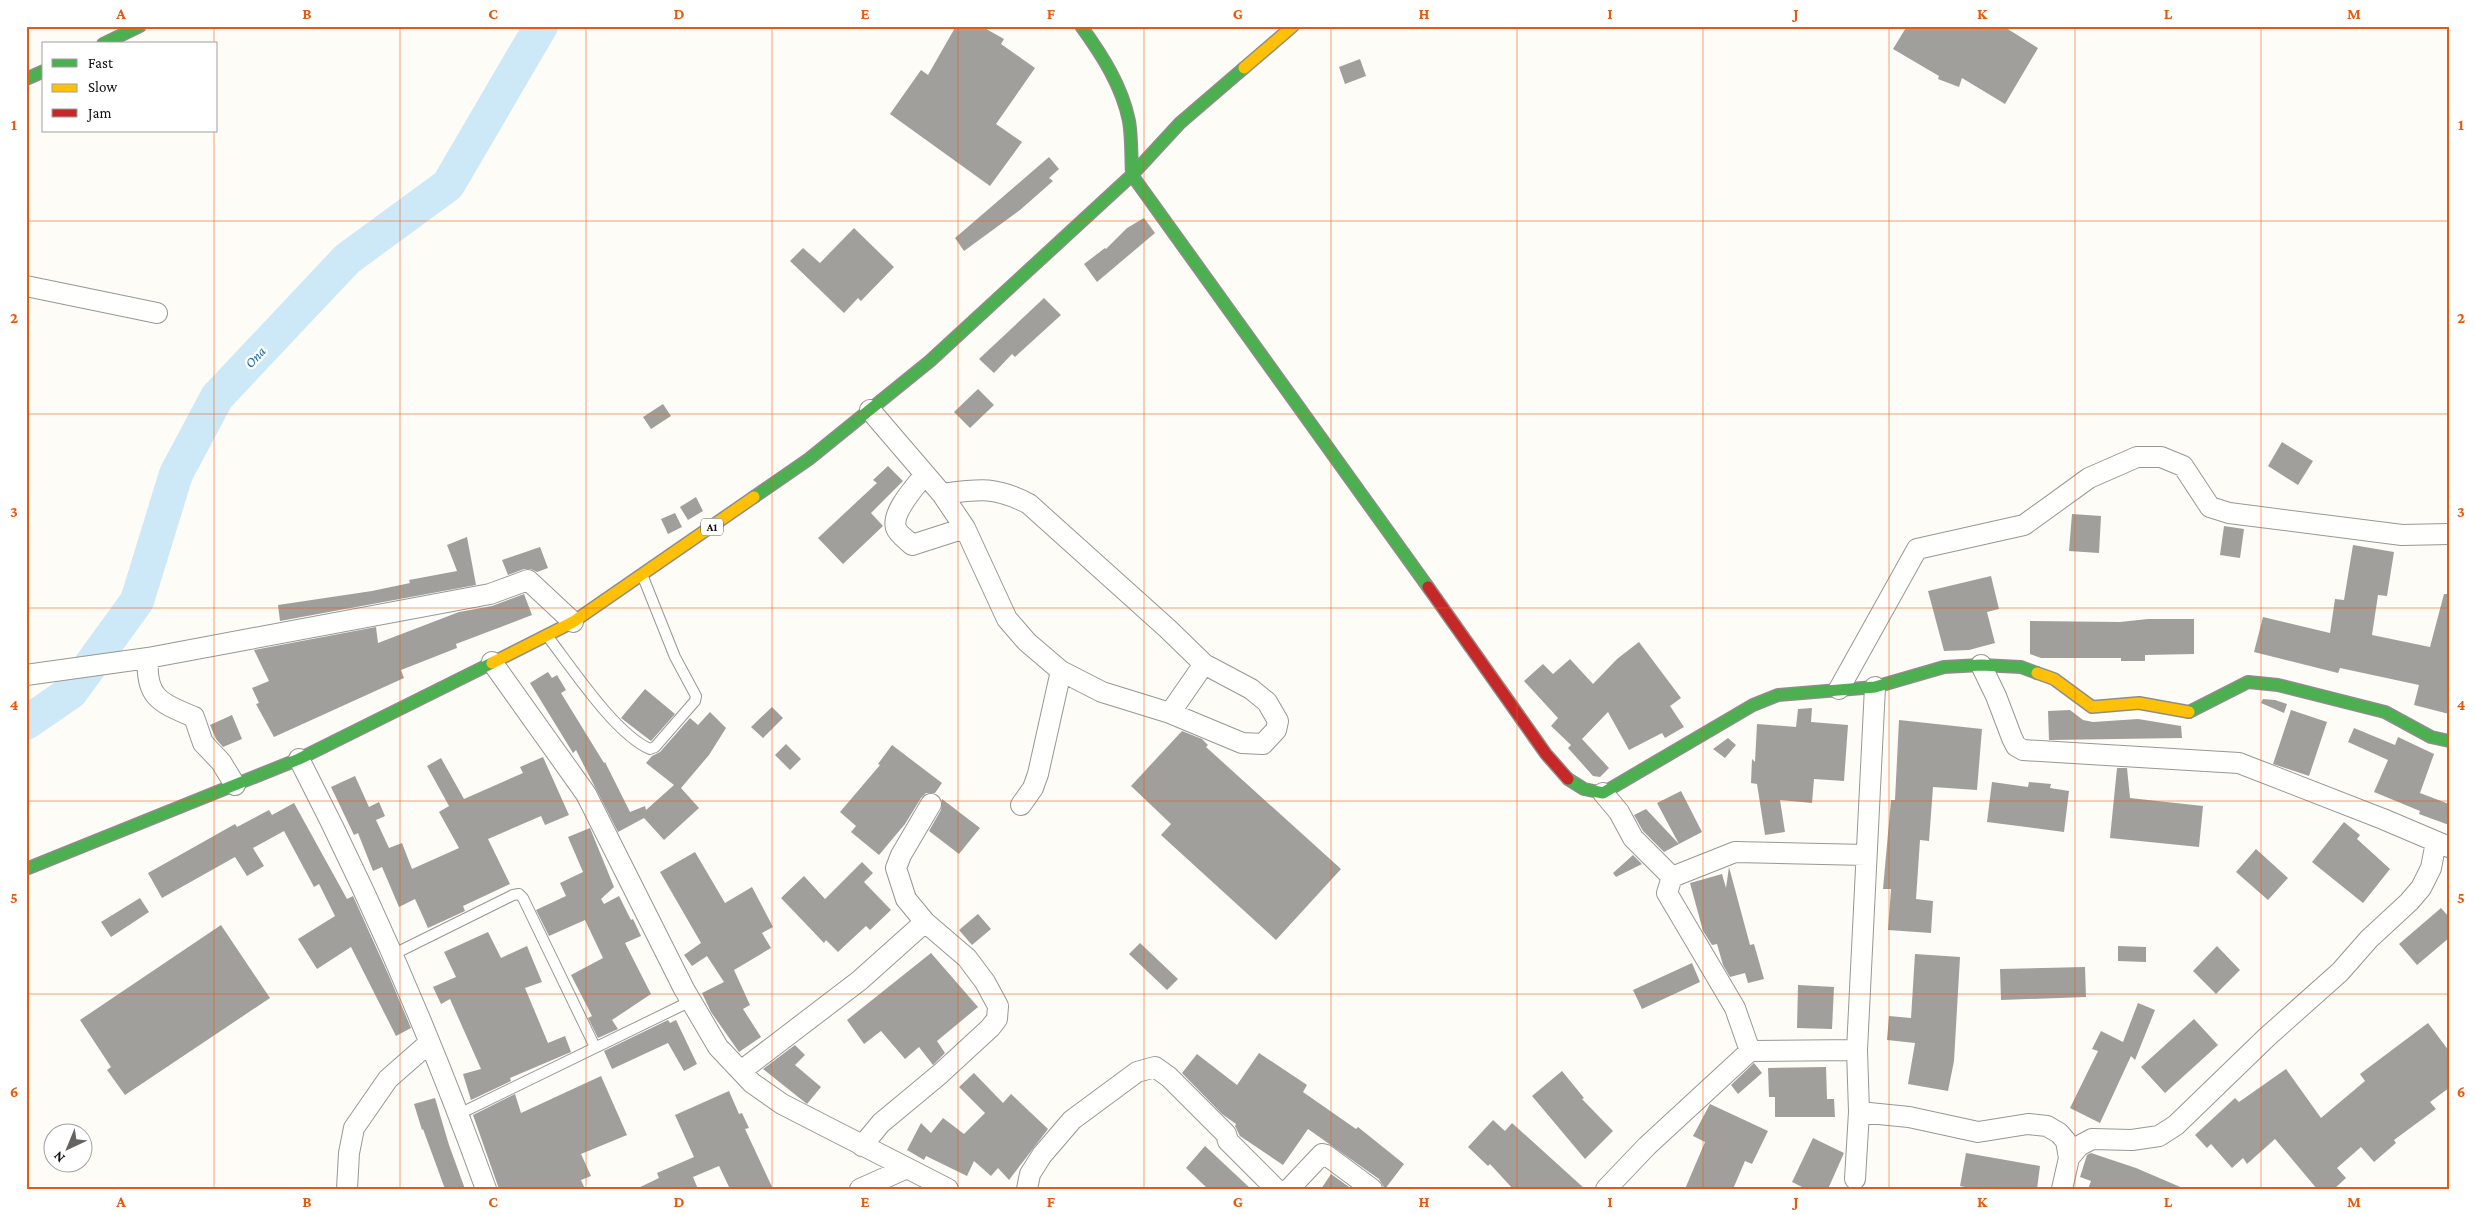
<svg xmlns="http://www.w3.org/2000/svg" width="2475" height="1215" font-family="'Crimson Pro',serif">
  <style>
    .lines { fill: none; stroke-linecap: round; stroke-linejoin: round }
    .river { stroke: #cde8f7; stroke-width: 34 }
    .building { fill: #a19f9c }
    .lane-casing { stroke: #979795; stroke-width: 12 }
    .street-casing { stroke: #979795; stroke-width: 22 }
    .fast-casing { stroke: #8e8d8b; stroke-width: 14 }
    .slow-casing { stroke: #8e8d8b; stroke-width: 14 }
    .jam-casing { stroke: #8e8d8b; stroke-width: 14 }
    .lane { stroke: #fffffe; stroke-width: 10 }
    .street { stroke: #fffffe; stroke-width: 20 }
    .fast { stroke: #4caf50; stroke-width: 11 }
    .slow { stroke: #ffc107; stroke-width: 11 }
    .jam { stroke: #c62828; stroke-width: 11 }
    .grid { fill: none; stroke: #e8590c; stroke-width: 1; stroke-opacity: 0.55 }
    .labels { text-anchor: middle; stroke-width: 5; stroke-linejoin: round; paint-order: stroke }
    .shield { fill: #fff; stroke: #585858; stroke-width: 1 }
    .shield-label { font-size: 11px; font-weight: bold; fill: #111 }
    .water-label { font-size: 14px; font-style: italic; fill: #1768a6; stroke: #fff }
    .neatline { fill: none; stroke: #e8590c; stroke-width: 2 }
    .grid-label { font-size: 16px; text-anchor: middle; font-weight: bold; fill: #e8590c }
  </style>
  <rect width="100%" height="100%" fill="#fdfcf7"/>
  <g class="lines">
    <path class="river" d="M26 723 71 692 137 601 176 474 217 397 347 259 448 185 541 26"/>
  </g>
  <path class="building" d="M956 26H981L1004 39 1001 44 1035 68 996 124 1022 142 990 186 890 114 921 70 928 75Z
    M1907 26H2003L2038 48 2005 104 1962 78 1959 87 1938 79 1939 76 1893 49Z
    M1360 59 1366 76 1345 84 1339 67Z
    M1049 157 1059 169 1049 178 1053 181 1020 210 964 251 955 238Z
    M1144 218 1155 233 1097 282 1084 264 1105 248 1106 249 1127 228Z
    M854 228 894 267 861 301 858 298 844 313 790 261 803 248 820 263Z
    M1044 298 1061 315 1015 357 1012 354 994 373 979 359Z
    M978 389 994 405 970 428 954 412Z
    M663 404 671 416 651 429 643 417Z
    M2282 442 2313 461 2298 485 2268 466Z
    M888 466 903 481 871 513 883 526 843 564 818 538 877 483 873 480Z
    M696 497 703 511 688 520 680 507Z
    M675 513 682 527 668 534 661 519Z
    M2072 514 2101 516 2099 553 2069 551Z
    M2224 526 2244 529 2240 558 2220 555Z
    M467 537 476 585 280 621 278 605 372 591 410 583 409 580 457 571 447 545Z
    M2353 545 2394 552 2387 596 2378 595 2372 635 2430 647 2444 594H2449V714L2414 705 2419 685 2340 668 2338 673 2254 652 2263 617 2330 633 2335 599 2344 600Z
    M540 547 548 568 537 572 531 569H524L508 575 502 560Z
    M1991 576 1999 609 1987 612 1995 643 1969 650 1944 651 1928 591Z
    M524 594 532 615 456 644 457 648 401 670 404 678 274 737 256 704 259 703 252 688 269 681 254 650 376 627 378 643 459 612 492 606Z
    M2148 619H2194V654L2145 655V661H2121V658H2041L2030 654V621L2120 622Z
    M1639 642 1681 698 1670 706 1684 727 1665 738 1662 733 1629 750 1608 712 1582 739 1609 768 1600 777 1593 776 1568 748 1571 745 1551 726 1558 718 1524 681 1543 664 1553 674 1570 659 1593 684 1617 659Z
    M548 672 552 678 557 675 566 690 561 693 604 763 605 762 630 812 645 806 646 810 674 785 646 763 652 756 660 752 690 718 698 725 710 712 726 728 709 755 681 788 699 808 664 840 644 818 618 832 576 750 573 753 530 683Z
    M645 689 675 714 651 741 621 718Z
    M2263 699 2275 700 2287 704 2284 713 2261 703Z
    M772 707 783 718 763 738 751 727Z
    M1812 708 1811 722 1848 725 1844 781 1814 779 1812 803 1780 800 1785 832 1765 835 1757 784 1751 783 1752 759 1755 762 1757 724 1796 727 1798 709Z
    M2070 710 2083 720 2093 722 2138 719 2181 726 2182 738 2049 740 2048 711Z
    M2291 710 2327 722 2309 776 2273 764Z
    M232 715 242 739 223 747 216 739 210 725Z
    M1899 720 1982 729 1977 790 1933 787 1929 841 1920 840 1916 899 1933 901 1931 933 1888 930 1891 889H1883L1891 800H1895Z
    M2354 728 2395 745 2398 737 2434 754 2420 793 2449 804V825L2419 814 2420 811 2374 792 2388 760 2348 742Z
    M1182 731 1202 739 1208 745 1206 747 1341 869 1276 940 1161 835 1171 824 1131 786Z
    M1728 738 1736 745 1725 758 1713 749Z
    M786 744 801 759 790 770 775 755Z
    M892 745 942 783 935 793H926L921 798 905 824 879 855 851 832 856 826 840 812 880 765 878 764Z
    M543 757 569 815 545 825 541 816 488 839 510 884 463 906 465 911 428 928 415 899 399 907 382 867 373 871 358 833 354 835 331 787 355 776 369 807 379 802 385 816 376 820 389 848 402 843 412 869 459 848 439 812 449 806 427 766 441 758 464 799 523 773 520 767Z
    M2117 768H2127L2130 798 2203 806 2199 847 2110 838Z
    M1992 782 2028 787 2029 782 2051 784 2050 788 2069 791 2064 832 1987 822Z
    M1681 791 1702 832 1679 844 1657 803Z
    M942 799 980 828 959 854 929 831 941 810Z
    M294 803 347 899 353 896 389 976 411 1028 396 1036 351 947 317 969 298 939 335 916 319 884 314 887 284 831 253 848 264 866 247 876 235 857 162 898 148 873 235 824 237 827 269 810 272 815Z
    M1646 809 1679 844 1664 852 1643 831 1634 815Z
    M2344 822 2360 835 2357 839 2390 869 2363 903 2312 862Z
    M590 828 614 887 601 899 604 904 619 896 631 920 633 919 641 936 625 943 651 994 612 1020 618 1029 598 1038 588 1018 592 1016 571 975 603 958 585 920 549 936 536 910 566 896 560 883 583 872 568 837Z
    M2256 849 2288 878 2268 900 2236 872Z
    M695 852 725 903 752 887 773 927 762 933 771 948 734 970 750 1005 743 1009 761 1037 739 1052 711 1012 702 993 724 982 707 956 692 966 684 955 701 943 660 872Z
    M1633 855 1642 864 1616 877 1613 873Z
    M862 862 873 873 864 882 891 910 870 930 866 926 838 952 826 940 824 943 781 898 804 876 825 899Z
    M1729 867 1750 945 1754 944 1764 979 1748 983 1745 973 1730 977 1723 965 1717 944 1712 945 1703 931 1690 883 1722 874 1726 888Z
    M140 898 149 912 111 937 101 922Z
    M2441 908 2449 917V938L2417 965 2399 944Z
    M978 914 991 929 972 945 959 930Z
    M221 925 270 998 125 1095 107 1070 111 1067 80 1020Z
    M488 932 501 958 527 946 542 982 525 988 548 1043 565 1036 571 1052 510 1078 511 1081 471 1100 463 1074 481 1069 450 999 441 1004 433 987 456 977 444 952Z
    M1140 943 1178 979 1167 990 1129 954Z
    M2118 946 2146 947V962L2118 961Z
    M2217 946 2240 970 2216 994 2193 971Z
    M931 953 978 1007 937 1041 945 1053 933 1065 919 1047 905 1059 881 1031 864 1044 847 1020Z
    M1915 954 1960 957 1954 1061 1948 1091 1908 1084 1915 1043 1887 1040 1889 1016 1911 1018Z
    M1692 963 1700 982 1642 1009 1633 990Z
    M2085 967 2086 997 2001 1000 2000 969Z
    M1798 985 1834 987 1832 1029 1797 1028Z
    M2138 1003 2155 1010 2135 1060 2131 1056 2100 1123 2070 1108 2098 1051 2092 1049 2101 1031 2123 1042Z
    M2194 1019 2218 1045 2165 1093 2141 1067Z
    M668 1020 670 1023 676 1020 697 1064 684 1071 668 1043 612 1069 604 1051Z
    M2428 1023 2449 1051V1088L2430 1102 2436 1109 2394 1140 2396 1143 2374 1162 2361 1147 2337 1168 2346 1178 2334 1189H2317L2275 1139 2247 1164 2243 1158 2232 1168 2211 1144 2207 1148 2195 1135 2235 1098 2239 1102 2286 1069 2321 1118 2365 1081 2360 1074Z
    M795 1045 805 1055 795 1065 821 1087 807 1104 763 1069Z
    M1259 1053 1307 1085 1303 1092 1356 1129 1358 1127 1404 1164 1385 1189 1379 1179 1308 1129 1283 1165 1240 1136 1235 1126 1236 1124 1222 1114 1182 1073 1197 1054 1237 1085Z
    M1754 1063 1762 1073 1738 1094 1731 1085Z
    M1826 1067 1827 1099H1834L1835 1117H1775V1097H1769L1768 1068Z
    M1562 1071 1584 1098 1582 1099 1613 1131 1585 1159 1532 1096Z
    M974 1073 1003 1103 1011 1094 1048 1129 1009 1180 998 1168 991 1176 974 1161 967 1176 926 1156 924 1160 907 1150 921 1123 931 1133 943 1118 964 1134 985 1113 959 1087Z
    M601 1076 627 1135 581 1154 591 1176 581 1180 585 1189H499L473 1115 515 1094 521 1113Z
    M729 1091 739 1114 742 1113 749 1128 745 1129 773 1189H730L719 1166 693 1177 698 1189H636L659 1178 657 1173 694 1157 675 1115Z
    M435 1098 449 1145 465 1189H445L423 1129 422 1130 414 1104Z
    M1710 1104 1768 1131 1752 1164 1745 1161 1733 1189H1685L1705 1142 1693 1136Z
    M1493 1120 1505 1131 1512 1123 1585 1189H1513L1490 1164 1488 1166 1468 1147Z
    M1813 1138 1844 1153 1828 1189H1806L1792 1182Z
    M1205 1146 1251 1189H1208L1186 1168Z
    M1966 1153 2040 1166 2037 1189H1975L1960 1186Z
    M2091 1153 2136 1168 2185 1189H2088L2091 1181 2080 1177 2087 1155Z
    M1331 1174 1352 1189H1321Z"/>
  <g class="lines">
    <defs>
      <path id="lane" d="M548 637C572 668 615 734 650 749L655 747 695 701 696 696 675 657 643 577
        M392 955 513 895 519 894 523 898 595 1047
        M457 1115 691 1001"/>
      <path id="street" d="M26 286 157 313
        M870 410 942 494 965 528 1007 619 1027 642 1061 671 1102 692 1170 713 1242 743 1263 744 1276 730 1278 721 1267 702 1251 689 1204 664 1168 629 1029 504C995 486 979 489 942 494
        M925 474C916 486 891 512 896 528 898 534 907 540 912 545L965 528
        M148 658C145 698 161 703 194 717L203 743 221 762 235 785
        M492 662 586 794 684 989 718 1047 752 1083 782 1104 948 1189
        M1981 665 1996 696 2012 738 2016 746 2023 750 2239 763 2383 819 2449 847
        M26 675 148 658 490 594 528 580 573 622
        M1839 689 1917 549 2024 525 2089 478 2137 457H2161L2183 466 2210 507 2229 513 2402 535 2449 534
        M1170 713 1204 664
        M299 759C371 898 433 1042 486 1189
        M1603 793 1619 812 1633 838 1672 877
        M1021 805 1033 788 1038 774 1061 671
        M1750 1051 1735 1008 1667 893 1672 877 1735 852 1866 855
        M741 1071 859 981 925 922
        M1859 1112 1909 1117 1978 1132 2028 1124 2047 1126 2059 1133 2066 1141 2069 1158 2062 1189
        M862 1146 881 1123 940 1074 990 1028 997 1019 998 1006 985 982 967 958 925 922 906 899 896 868 901 855 931 804
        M2069 1158 2079 1146 2092 1139 2132 1140 2159 1136 2176 1125 2267 1037 2340 972 2369 939 2409 902 2421 888 2431 868 2436 842
        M1855 1179 1859 1112 1857 1050 1875 687
        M347 1189 349 1153 354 1128 388 1079 429 1043
        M860 1189 907 1168
        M1027 1189 1030 1174 1042 1155 1072 1120 1137 1072 1155 1067 1169 1077 1226 1134 1228 1141 1276 1189
        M1289 1189 1322 1154 1326 1155 1372 1189
        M1606 1189 1647 1146 1750 1051 1857 1050"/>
      <path id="fast" d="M1081 26C1102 55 1122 86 1129 121 1132 139 1131 157 1132 175L1428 587
        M103 44 140 26
        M26 79 44 71
        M754 497 809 459 930 361 1132 175 1180 123 1244 68
        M2189 712 2248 682 2278 685 2385 712 2431 737 2449 741
        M1568 779 1584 789 1603 793 1753 705 1778 695 1875 687 1944 667 1981 665 2021 667 2037 673
        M26 869 299 759 492 663"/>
      <path id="slow" d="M1244 68 1293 26
        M492 663 573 622 754 497
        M2037 673 2054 679 2092 707 2139 703 2189 712"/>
      <path id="jam" d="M1428 587 1546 754 1568 779"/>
    </defs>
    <use href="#lane" class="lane-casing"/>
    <use href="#street" class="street-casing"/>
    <use href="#fast" class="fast-casing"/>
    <use href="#slow" class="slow-casing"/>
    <use href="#jam" class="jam-casing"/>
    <use href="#lane" class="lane"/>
    <use href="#street" class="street"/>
    <use href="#fast" class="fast"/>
    <use href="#slow" class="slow"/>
    <use href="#jam" class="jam"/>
  </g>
  <path class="grid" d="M214 26V44M400 26V1189M586 26V1189M772 26V1189M958 26V1189M1144 26V1189M1331 26V1189M1517 26V1189M1703 26V1189M1889 26V1189M2075 26V1189M2261 26V1189M214 131V1189M26 221H2449M26 414H2449M26 608H2449M26 801H2449M26 994H2449"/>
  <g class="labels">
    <rect class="shield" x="701" y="518.5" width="22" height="17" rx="4"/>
    <g class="shield-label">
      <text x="712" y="531">A1</text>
    </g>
    <g class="water-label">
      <text transform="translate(255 357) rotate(-47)" y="5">Ona</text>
    </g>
  </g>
  <rect width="2475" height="1215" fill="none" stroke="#ffffff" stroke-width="55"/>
  <rect x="42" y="42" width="175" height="90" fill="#ffffff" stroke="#a0a0a0"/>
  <rect x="52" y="59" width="25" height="8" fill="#4caf50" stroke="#a0a0a0"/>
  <text x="88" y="68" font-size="15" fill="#111111">Fast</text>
  <rect x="52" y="84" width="25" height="8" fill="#ffc107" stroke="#a0a0a0"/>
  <text x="88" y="92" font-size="15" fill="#111111">Slow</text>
  <rect x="52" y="109" width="25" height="8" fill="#c62828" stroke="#a0a0a0"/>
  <text x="88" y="118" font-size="15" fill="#111111">Jam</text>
  <g transform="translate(68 1148) rotate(224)"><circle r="24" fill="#ffffff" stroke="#a0a0a0"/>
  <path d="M0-4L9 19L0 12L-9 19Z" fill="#646362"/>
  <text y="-8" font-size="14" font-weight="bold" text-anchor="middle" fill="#111111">N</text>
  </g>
  <rect x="28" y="28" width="2420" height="1160" class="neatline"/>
  <g class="grid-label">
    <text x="121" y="19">A</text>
    <text x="307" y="19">B</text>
    <text x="493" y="19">C</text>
    <text x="679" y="19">D</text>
    <text x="865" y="19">E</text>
    <text x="1051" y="19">F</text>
    <text x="1238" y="19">G</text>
    <text x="1424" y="19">H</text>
    <text x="1610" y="19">I</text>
    <text x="1796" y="19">J</text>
    <text x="1982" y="19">K</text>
    <text x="2168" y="19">L</text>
    <text x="2354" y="19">M</text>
    <text x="14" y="130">1</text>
    <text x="2461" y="130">1</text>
    <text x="14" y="323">2</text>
    <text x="2461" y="323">2</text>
    <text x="14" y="517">3</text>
    <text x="2461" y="517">3</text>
    <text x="14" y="710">4</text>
    <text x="2461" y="710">4</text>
    <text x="14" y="903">5</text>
    <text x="2461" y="903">5</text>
    <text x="14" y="1097">6</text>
    <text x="2461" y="1097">6</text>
    <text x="121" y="1207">A</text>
    <text x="307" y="1207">B</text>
    <text x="493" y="1207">C</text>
    <text x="679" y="1207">D</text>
    <text x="865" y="1207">E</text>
    <text x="1051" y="1207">F</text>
    <text x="1238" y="1207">G</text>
    <text x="1424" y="1207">H</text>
    <text x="1610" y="1207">I</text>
    <text x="1796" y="1207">J</text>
    <text x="1982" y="1207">K</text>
    <text x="2168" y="1207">L</text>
    <text x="2354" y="1207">M</text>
  </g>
</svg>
